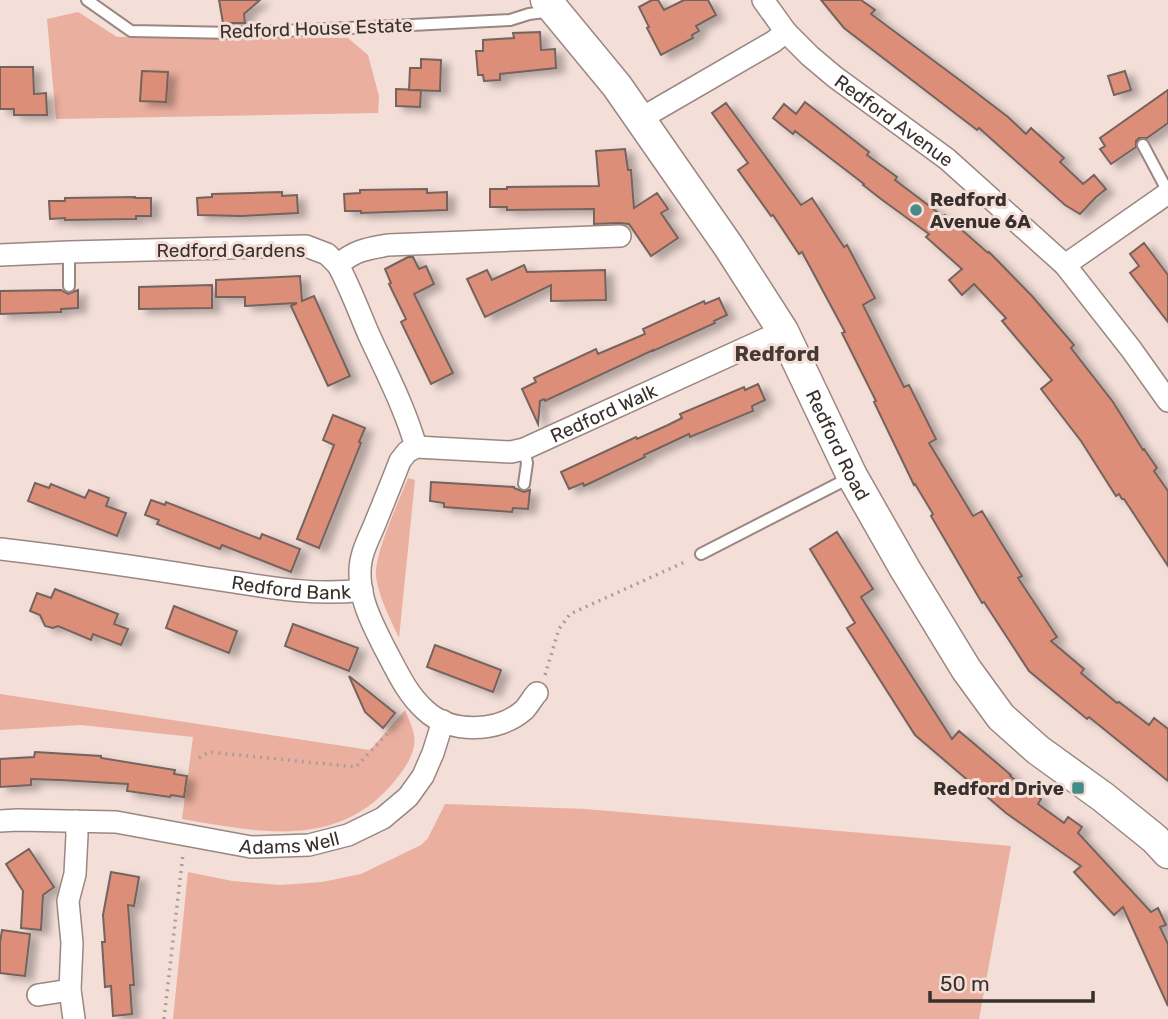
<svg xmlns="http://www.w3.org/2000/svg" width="1168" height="1019" font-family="Rubik,sans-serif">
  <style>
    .green { fill: #eaaf9e }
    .building { fill: #dc8e79; stroke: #75635d; stroke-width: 2; filter: url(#shadow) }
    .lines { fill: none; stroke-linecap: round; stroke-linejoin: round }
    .service-casing { stroke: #9a8781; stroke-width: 14 }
    .minor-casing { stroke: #9a8781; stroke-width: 24 }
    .secondary-casing { stroke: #9a8781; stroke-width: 33 }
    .path { stroke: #ad9d98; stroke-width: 3.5; stroke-dasharray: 2 5; stroke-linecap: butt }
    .service { stroke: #fff; stroke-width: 10 }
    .minor { stroke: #fff; stroke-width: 21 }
    .secondary { stroke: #fff; stroke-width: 30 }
    .poi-dot { fill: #458c89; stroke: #f3ded8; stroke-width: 2.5 }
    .labels { text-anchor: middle; stroke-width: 6; stroke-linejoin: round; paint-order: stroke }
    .street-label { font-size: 19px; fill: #38302d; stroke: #f3ded8 }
    .poi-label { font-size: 19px; font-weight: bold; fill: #38302d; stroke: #f3ded8; text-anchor: start }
    .neighbourhood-label { font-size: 21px; font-weight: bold; fill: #493934; stroke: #f3ded8 }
  </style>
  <defs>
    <filter id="shadow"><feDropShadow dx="8" dy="4.5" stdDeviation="3.5" flood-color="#0004"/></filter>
  </defs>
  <rect width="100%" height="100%" fill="#f3ded8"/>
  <path class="green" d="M78 12 117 37 348 38 368 55 379 96 378 113 56 119 47 19Z
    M408 478 415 480 399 638C390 618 379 598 376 577 374 554 399 501 408 478Z
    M0 694 370 750 405 710C408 718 413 727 414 736 417 753 403 771 393 783 337 850 257 832 182 819L193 737 81 725 0 730Z
    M445 804 586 809 1011 846 979 1019H173L188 872 232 881 280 885 322 882 361 874 421 845 428 838Z"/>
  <path class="building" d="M219 0H260L244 14 245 23H223Z
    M652 0H658L664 10 684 0H708L716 15 696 26 699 31 692 35 693 38 661 55 647 28 649 27 639 7Z
    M821 0H861L875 10 871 14 965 84 1008 117 1026 134 1031 128 1064 158 1060 162 1083 184 1094 175 1106 189 1096 197 1080 214 1065 205 979 128 977 130 844 28Z
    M540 32 541 50 555 49 556 68 500 74V80L484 81 483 75H478L476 51H483V40L514 38 513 33Z
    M421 59 441 60 440 91 409 90 410 68H421Z
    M0 67H33L34 94 46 93 47 115H14V109H0Z
    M142 71 168 72 166 102 140 101Z
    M1125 71 1131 90 1114 95 1108 76Z
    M396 89 421 90 420 107 396 106Z
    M1168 90V123L1147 138H1139L1136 141V147L1111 164 1100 149 1105 146 1100 138Z
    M805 102 869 152 867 155 897 177 895 180 944 217 945 215 988 253 989 252 1032 296 1074 345 1071 348 1113 402 1143 450 1144 449 1157 468 1154 471 1168 491V566L1124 499H1122L1119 494 1116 496 1081 441 1041 389 1052 380 1002 321 1006 318 974 284 962 295 949 280 962 269 926 237 929 234 881 199 863 185 864 184 795 131 793 134 773 118 784 104 796 114Z
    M726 103 801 205 812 198 844 247 847 245 875 298 863 305 904 387 909 385 936 439 929 443 973 516 982 511 1002 544 1022 576 1018 578 1057 637 1051 641 1084 669 1081 673 1117 703 1119 702 1149 725 1154 718 1168 729V781L1089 717 1087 719 1029 671 984 602 982 603 931 516 933 514 915 484 914 485 874 402 876 401 842 333 845 332 802 252 799 254 773 215 771 216 738 170 748 163 712 113Z
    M625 149 628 170H631L634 208 657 193 668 209 661 213 678 238 651 256 629 224 619 223 594 224V209L507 210V207H490V189H507V187L599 186 596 151Z
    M427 189V193L447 192V210L361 213V211H345L344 194 360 193V190Z
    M282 192V196L297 195 298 213 241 216 198 215 197 198 212 197V194Z
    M135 197V198H151V216H136V219L65 220V218L50 219 49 201H65V198Z
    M1144 243 1168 275V322L1130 273 1139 266 1130 254Z
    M408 257H413L419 269 426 266 434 284 414 294 453 373 431 384 401 322 406 319 389 284 391 283 385 269Z
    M524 265 527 272 605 270 606 300 551 301V285L485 317 467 279 487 270 492 280Z
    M300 276 302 301 314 296 350 376 328 386 291 306 297 303 245 306V297H216V280Z
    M212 285V308L139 309V287Z
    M61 290 68 294 78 290V308L61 309V312L0 314V291Z
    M719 298 727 315 714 321 715 323 653 351V350L545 401 544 399 540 401 538 424 522 389 536 382 534 378 596 349 598 354 612 348 645 334 643 329 704 301 705 304Z
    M758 384 765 400 752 406 753 411 690 437 689 434 644 455 645 457 584 486 583 483 569 489 561 472 636 437 637 439 668 425 682 418 680 414 744 387 745 390Z
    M333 415 365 428 359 442 361 443 319 548 297 539 334 445 323 440Z
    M431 482 514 487V488L524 492 530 490 528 509 513 508 512 512 444 507V503L430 501Z
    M35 483 49 488 51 484 85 498 89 490 109 498 106 506 126 513 117 536 28 501Z
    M151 500 165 505 166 502 260 539 262 534 300 549 291 572 222 545 220 549 157 524 159 520 145 515Z
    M837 532 873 589 861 597 952 739 959 731 1011 775 1010 776 1041 799 1038 804 1064 823 1068 817 1082 827 1078 833 1151 912 1158 908 1166 925 1160 927 1168 944V1006L1123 907 1114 915 1074 872 1081 866 1006 813 915 735 847 628 855 623 810 549Z
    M55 589 118 614 114 624 128 629 121 645 93 634 91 640 58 626 53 628 45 626 40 615 30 611 37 593 51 598Z
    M174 606 237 631 229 653 166 628Z
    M293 624 358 648 349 671 285 646Z
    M435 645 501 670 493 692 427 667Z
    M349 676 395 713 383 728 365 712Z
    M35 752 101 756V758L175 770 174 774 187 776 184 797 171 795 170 797 127 791 128 784 60 780 31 779V785L0 787V759L34 757Z
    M29 849 54 887 43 895 41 930 21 928 23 891 6 864Z
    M111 872 139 877 134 906 128 905 134 985H130L132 1014 113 1016 111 986 105 987 102 942H105L103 915Z
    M2 930 30 934 25 976 0 973V942Z"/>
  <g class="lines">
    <defs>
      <path id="service" d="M87 0 131 31 235 33 392 26 510 20 529 14 552 11
        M1143 145 1168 192
        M69 286V252
        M524 449 527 463 524 484
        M701 554 851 477"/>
      <g id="minor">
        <path d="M763 0 786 32"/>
        <path id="s1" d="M640 119 773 42 786 32 810 56 835 77 947 159 1065 265 1131 349 1168 401"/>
        <path d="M0 255 69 252 306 246 327 254 338 265C355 250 366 249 388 245L620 236"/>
        <path d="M338 265C350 287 359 312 369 335 386 372 405 408 416 447"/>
        <path d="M1065 265 1168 193"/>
        <path id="s2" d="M0 549C69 557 138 567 207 578 258 585 310 597 362 590"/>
        <path id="s3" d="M537 693C532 698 529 705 524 710 498 733 450 734 425 710 406 693 396 669 384 647 372 623 359 599 360 571 360 555 368 540 374 526 383 504 392 482 400 461L407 452 416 447 511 452 524 449 783 331"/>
        <path id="s4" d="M0 821 17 820 116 822 251 847 309 845 348 835 383 818 408 797 423 776 433 753 443 721"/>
        <path d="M38 995 70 990"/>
        <path d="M74 1019 70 990 72 943 68 901 75 874 77 835 76 821"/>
      </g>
      <g id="secondary">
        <path id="s5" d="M546 0 617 86 729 247 783 331 852 476 905 569 966 669 1001 717 1038 750 1103 797 1155 839 1168 853"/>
      </g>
    </defs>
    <use href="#service" class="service-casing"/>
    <use href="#minor" class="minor-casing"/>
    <use href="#secondary" class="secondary-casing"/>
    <path class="path" d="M545 675 559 629 570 614 687 561
      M199 758 209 752 356 767 404 716
      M164 1019 183 854"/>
    <use href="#service" class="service"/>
    <use href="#minor" class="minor"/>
    <use href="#secondary" class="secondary"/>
  </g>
  <g class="poi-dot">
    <circle cx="916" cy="210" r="7"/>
    <rect x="1071" y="781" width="14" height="14" rx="3.5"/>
  </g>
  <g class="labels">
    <g class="street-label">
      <text transform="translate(316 28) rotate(-2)" y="7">Redford House Estate</text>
      <text dy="7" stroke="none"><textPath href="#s1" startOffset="310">Redford Avenue</textPath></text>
      <text x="231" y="257">Redford Gardens</text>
      <text dy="7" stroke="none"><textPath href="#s3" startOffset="620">Redford Walk</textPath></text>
      <text dy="7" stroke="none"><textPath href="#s5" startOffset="534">Redford Road</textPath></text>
      <text dy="7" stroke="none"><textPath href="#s2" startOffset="294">Redford Bank</textPath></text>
      <text dy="7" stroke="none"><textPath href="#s4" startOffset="292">Adams Well</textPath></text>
    </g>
    <g class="poi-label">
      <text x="930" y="206">Redford<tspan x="930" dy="22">Avenue 6A</tspan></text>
      <text x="1064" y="795" text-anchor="end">Redford Drive</text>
    </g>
    <g class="neighbourhood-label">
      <text x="777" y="361">Redford</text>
    </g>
  </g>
  <path d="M930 991v10h163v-10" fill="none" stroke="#38302d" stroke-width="3.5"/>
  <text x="940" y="991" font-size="21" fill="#38302d" stroke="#f3ded8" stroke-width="5" paint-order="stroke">50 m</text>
</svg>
